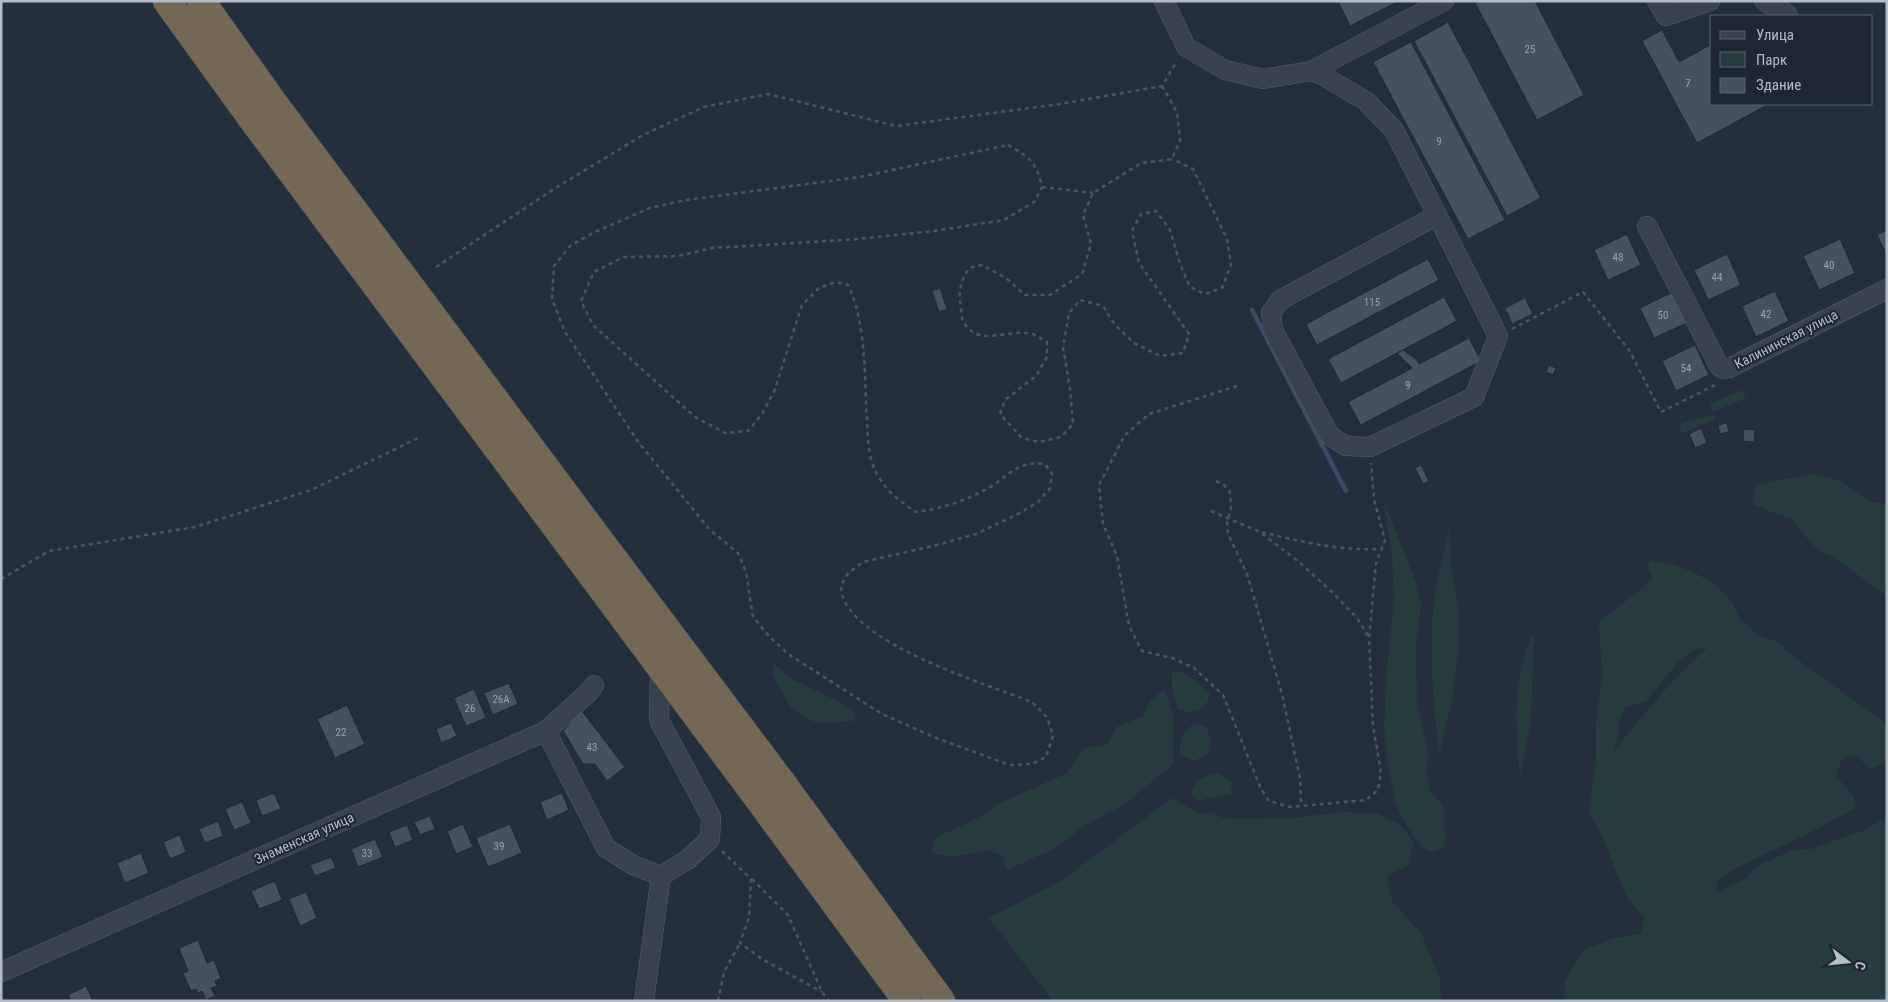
<svg xmlns="http://www.w3.org/2000/svg" width="1888" height="1002" font-family="'Roboto Condensed',sans-serif">
  <style>
    .green { fill: #263c3f; fill-rule: evenodd }
    .lines { fill: none; stroke-linecap: round; stroke-linejoin: round }
    .stream { stroke: #394c67; stroke-width: 4.5 }
    .building { fill: #455162; stroke: #1f2835 }
    .minor-casing { stroke: #565f6c; stroke-width: 20 }
    .highway-casing { stroke: #434c59; stroke-width: 29 }
    .path { stroke: #44595c; stroke-width: 2.5; stroke-dasharray: 4 4; stroke-linecap: butt }
    .minor { stroke: #38414e; stroke-width: 19 }
    .highway { stroke: #746855; stroke-width: 28 }
    .labels { text-anchor: middle; stroke-width: 4; stroke-linejoin: round; paint-order: stroke }
    .number-label { font-size: 11px; fill: #98a1af }
    .street-label { font-size: 14px; fill: #b4bcc9; stroke: #1d2633 }
  </style>
  <rect width="100%" height="100%" fill="#242f3e"/>
  <path class="green" d="M1742 390 1746 398 1713 412 1710 404Z
    M1713 414 1715 419 1682 434 1679 424Z
    M1811 474 1842 481 1868 501 1887 504V596L1833 557 1819 551 1805 536 1793 519 1776 514 1752 504 1755 485Z
    M1384 502 1415 580 1421 604 1416 642 1417 705 1428 750 1427 773 1429 790 1440 801 1445 812 1443 824 1446 837 1443 848 1431 852 1420 846 1404 822 1396 804 1389 771 1384 728 1386 682 1394 599 1392 554Z
    M1449 528 1451 567 1459 612 1458 651 1452 699 1439 755C1434 708 1429 659 1433 612 1435 584 1443 556 1449 528Z
    M1649 561 1673 564 1693 572 1716 585 1733 603 1739 618 1758 635 1780 643 1787 652 1887 724V762L1872 769 1853 754 1841 761 1836 776 1853 795 1856 808 1809 833 1730 871 1717 881 1716 892 1743 880 1757 866 1793 850 1811 849 1862 831 1887 817V1001H1564L1565 980 1584 950 1614 938 1640 934 1645 918 1627 898 1601 834 1589 814 1596 760V723L1602 674 1599 621 1643 588 1653 577 1648 569ZM1707 648 1669 685 1613 751 1618 739V722L1626 707 1645 702 1679 661 1695 649Z
    M1534 632 1531 722 1520 778C1517 739 1512 696 1524 658 1526 649 1530 640 1534 632Z
    M774 664 792 679 838 701 856 714 852 721 833 723 815 722 792 709 772 675Z
    M1179 671 1198 682 1210 693 1208 701 1199 711 1188 712 1178 709 1172 690V673Z
    M1165 689 1173 714V764L1124 805 1087 824 1052 850 1006 870 1003 856 988 850 952 857 932 853 935 838 980 817 998 804 1067 773 1084 748 1107 745 1117 727 1143 716 1151 700Z
    M1196 723 1206 727 1211 741 1208 754 1194 761 1180 754C1180 738 1181 731 1196 723Z
    M1212 774H1220L1231 781 1232 794C1221 798 1211 796 1200 801L1190 793 1196 781Z
    M1172 798 1199 814 1211 812 1224 818 1242 819 1291 818 1343 812 1378 814 1399 824 1414 842 1408 865 1387 877 1392 902 1421 933 1440 979 1441 1001H1053L989 918 1062 880Z"/>
  <g class="lines">
    <path class="stream" d="M1252 310 1346 491"/>
  </g>
  <path class="building" d="M1338 1H1399L1350 26Z
    M1478 1H1535L1584 95 1537 120 1475 3Z
    M1448 22 1541 198 1507 216 1414 41Z
    M1662 30 1679 62 1712 44V104H1769L1697 143 1642 41Z
    M1411 42 1505 220 1468 239 1373 62Z
    M1887 230V255L1877 235Z
    M1627 234 1641 265 1608 280 1594 250Z
    M1840 239 1855 273 1819 290 1803 256Z
    M1727 254 1741 285 1708 300 1694 270Z
    M1428 259 1439 280 1317 345 1306 324Z
    M940 288 947 309 939 312 932 291Z
    M1775 291 1789 321 1756 337 1742 306Z
    M1673 292 1687 323 1654 338 1640 308Z
    M1444 297 1457 321 1341 383 1328 359Z
    M1525 298 1533 314 1512 324 1505 308Z
    M1469 338 1481 361 1361 425 1348 402 1412 368 1397 353 1403 350 1416 359 1419 364Z
    M1695 345 1709 375 1676 391 1662 361Z
    M1549 365 1556 368 1553 375 1546 372Z
    M1727 423 1729 432 1720 434 1718 425Z
    M1701 428 1707 443 1695 448 1689 434Z
    M1744 429 1755 430 1754 442 1743 441Z
    M1421 465 1429 481 1423 484 1415 468Z
    M509 683 518 704 493 715 484 693Z
    M474 689 486 718 466 726 454 698Z
    M347 705 365 744 335 758 317 719Z
    M582 711 625 767 607 781 595 764H583L563 731 570 723 568 720Z
    M451 723 457 736 441 743 436 729Z
    M274 793 281 809 262 816 256 800Z
    M562 793 569 810 547 820 540 802Z
    M242 802 251 823 234 830 225 809Z
    M430 816 435 829 420 835 414 822Z
    M218 821 223 836 205 843 199 829Z
    M463 824 473 847 456 854 447 831Z
    M510 824 522 853 488 867 476 838Z
    M407 825 413 840 395 847 389 832Z
    M180 835 186 852 170 859 163 842Z
    M375 839 383 857 358 867 351 849Z
    M141 853 149 873 125 883 117 863Z
    M331 857 336 868 315 876 310 865Z
    M275 881 282 900 259 909 251 891Z
    M306 892 317 918 300 926 289 899Z
    M198 940 207 963 214 960 221 978 215 981 217 986 211 988 215 996 206 1000 202 991 198 993 196 989 191 991 183 973 188 971 179 948Z
    M86 986 93 1001H71L68 995Z"/>
  <g class="lines">
    <defs>
      <path id="minor" d="M1164 1 1186 47 1225 70 1263 79 1311 71 1444 1
        M1657 1 1666 16 1710 1
        M1764 1 1786 13 1788 16
        M1311 71 1320 74 1366 101 1394 130 1498 336 1474 397 1370 447 1346 446 1330 436 1273 330 1271 313 1280 300 1436 216
        M1647 226 1719 366 1723 369 1729 368 1887 289
        M546 731 606 848 633 865 661 876 687 860 710 839 711 817 659 720 660 665
        M1 972 546 731 590 691 594 685
        M644 1001 661 876"/>
      <path id="highway" d="M167 1 253 120 755 794 907 1001
        M201 1 272 101 591 529 779 779 941 1001"/>
    </defs>
    <use href="#minor" class="minor-casing"/>
    <use href="#highway" class="highway-casing"/>
    <path class="path" d="M1162 86 1177 112 1180 140 1172 159 1141 163 1093 193 1083 215 1091 244 1082 274 1050 295H1025L1006 278 982 265 969 268C960 282 958 293 961 308 961 313 962 320 964 323 979 348 1010 328 1033 334 1037 336 1042 339 1047 342V357L1036 376 1005 400 1000 414 1022 438 1039 442 1061 437 1073 424 1070 389 1063 347 1069 313 1080 300 1103 306 1115 325 1134 343 1160 356 1183 353 1189 334 1139 263 1132 231 1141 214 1156 211 1170 230 1180 264 1190 287 1205 294 1222 288 1231 265 1227 239 1193 169 1172 159
      M1008 145C1030 158 1036 161 1042 187L1034 202 1004 220 934 231 858 239 712 248 678 256 624 257 594 272 581 301 593 325 695 417 725 433 748 431 762 414 774 392 802 305 819 288 836 282 848 285C867 325 864 377 867 420 868 441 868 462 880 479 889 494 903 503 916 512 939 509 962 502 983 491 1006 480 1015 460 1045 464L1052 474 1050 488 1038 502 1018 514 976 534 937 545 863 562 849 572 841 585C841 590 842 596 844 600 867 648 983 683 1032 702L1047 717 1053 736 1046 757 1032 764 1010 765 936 738 882 714 788 654 769 636 753 617 746 572 738 553 710 530 639 443 565 332 552 299 554 266 571 245 595 232 650 208 686 200 860 177Z
      M1042 187 1093 193
      M436 267 554 189 643 135 704 107 768 94 896 126 1060 104 1162 86 1177 61
      M1512 329 1583 292 1629 350 1661 412 1717 384
      M1237 386 1149 414 1125 435 1099 485 1103 524 1117 556 1129 626 1142 651 1172 658 1194 668 1223 695 1261 789 1269 801 1290 807 1366 800 1378 790 1381 773 1373 725 1369 638 1376 563 1385 540 1374 500 1371 463
      M1216 481 1224 485 1230 492 1231 508 1227 523 1228 534 1247 574 1282 694 1300 778 1301 806
      M1211 511 1260 532 1299 562 1332 592 1357 618 1369 637
      M1262 532C1301 542 1340 551 1382 549
      M1 579 49 551 195 527 311 490 420 437
      M722 851 751 879 749 917 740 943 762 959 822 992
      M752 879 788 915 822 992 829 1001
      M718 1001 724 972 740 943"/>
    <use href="#minor" class="minor"/>
    <use href="#highway" class="highway"/>
  </g>
  <g class="labels">
    <g class="number-label">
      <text x="1530" y="53">25</text>
      <text x="1688" y="87">7</text>
      <text x="1439" y="145">9</text>
      <text x="1618" y="261">48</text>
      <text x="1829" y="269">40</text>
      <text x="1717" y="281">44</text>
      <text x="1372" y="306">115</text>
      <text x="1766" y="318">42</text>
      <text x="1663" y="319">50</text>
      <text x="1686" y="372">54</text>
      <text x="1408" y="389">9</text>
      <text x="501" y="703">26А</text>
      <text x="470" y="712">26</text>
      <text x="341" y="736">22</text>
      <text x="592" y="751">43</text>
      <text x="499" y="850">39</text>
      <text x="367" y="857">33</text>
    </g>
    <g class="street-label">
      <text transform="translate(1786 339) rotate(-27)" y="5">Калининская улица</text>
      <text transform="translate(304 838) rotate(-24)" y="5">Знаменская улица</text>
    </g>
  </g>
  <rect width="1888" height="1002" fill="none" stroke="#b4bcc9" stroke-width="5"/>
  <rect x="1710" y="15" width="162" height="90" fill="#1d2633" stroke="#59626f"/>
  <rect x="1720" y="31" width="25" height="8" fill="#38414e" stroke="#59626f"/>
  <text x="1756" y="40" font-size="15" fill="#b4bcc9">Улица</text>
  <rect x="1720" y="52" width="25" height="15" fill="#263c3f" stroke="#59626f"/>
  <text x="1756" y="65" font-size="15" fill="#b4bcc9">Парк</text>
  <rect x="1720" y="78" width="25" height="15" fill="#455162" stroke="#59626f"/>
  <text x="1756" y="90" font-size="15" fill="#b4bcc9">Здание</text>
  <g transform="translate(1848 962) rotate(106)" stroke="#1d2633" stroke-width="4" paint-order="stroke">
  <path d="M0-4L9 19L0 12L-9 19Z" fill="#b4bcc9"/>
  <text y="-8" font-size="14" font-weight="bold" text-anchor="middle" fill="#b4bcc9">С</text>
  </g>
</svg>
